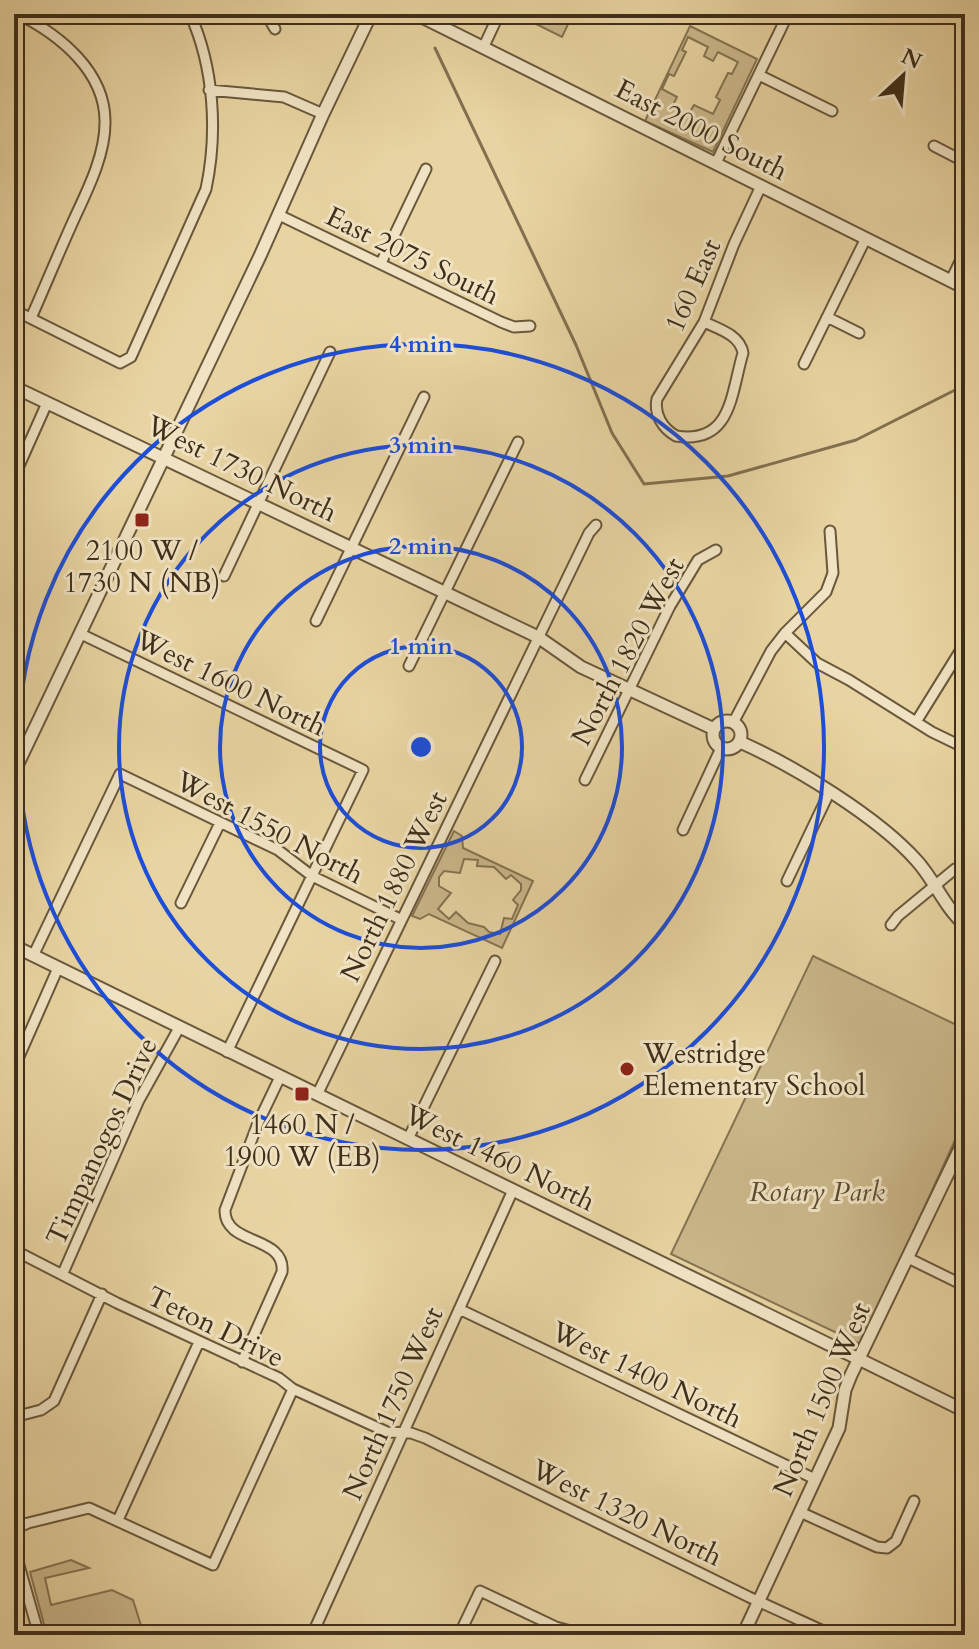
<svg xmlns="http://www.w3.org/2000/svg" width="979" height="1649" font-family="Cardo,serif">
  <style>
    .green { fill: #cbb88b; stroke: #857452; stroke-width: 2; fill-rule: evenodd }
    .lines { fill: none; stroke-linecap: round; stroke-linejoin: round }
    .stream { stroke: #827050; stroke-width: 3 }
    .minor-casing { stroke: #69583c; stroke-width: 13 }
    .tertiary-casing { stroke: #69583c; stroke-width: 15 }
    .minor { stroke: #f0e3c3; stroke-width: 9 }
    .tertiary { stroke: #f0e3c3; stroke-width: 11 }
    .ring { fill: none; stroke: #1d4ed8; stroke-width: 4 }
    .poi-dot { fill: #8f2418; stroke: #f0e3c3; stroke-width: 3 }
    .labels { text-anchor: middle; stroke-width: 6; stroke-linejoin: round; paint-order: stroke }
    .street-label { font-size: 28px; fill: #3f2f1a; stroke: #f0e3c3 }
    .poi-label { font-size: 28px; fill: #3f2f1a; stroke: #f0e3c3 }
    .park-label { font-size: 28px; font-style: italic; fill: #5b4a31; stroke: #f0e3c3 }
    .centre { fill: #1d4ed8; stroke: #f0e3c3; stroke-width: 4 }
    .ring-label { font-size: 24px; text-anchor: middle; font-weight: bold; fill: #1d4ed8; stroke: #f0e3c3; stroke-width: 6; stroke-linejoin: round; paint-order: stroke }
  </style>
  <rect width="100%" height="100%" fill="#e8d4a2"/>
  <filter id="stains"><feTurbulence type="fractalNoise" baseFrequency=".0025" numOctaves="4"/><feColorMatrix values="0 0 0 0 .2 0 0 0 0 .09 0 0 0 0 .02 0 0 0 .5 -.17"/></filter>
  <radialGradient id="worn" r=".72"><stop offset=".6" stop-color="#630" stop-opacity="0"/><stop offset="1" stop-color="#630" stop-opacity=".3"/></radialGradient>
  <path class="green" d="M516 14H573L562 37Z
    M690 26 757 59 713 152 645 121ZM688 37 708 47 704 56 713 61 718 52 738 62 732 74 728 73 716 97 720 100 713 114 694 105 688 115 672 107 677 97 662 89 669 74 674 76 686 52 682 50Z
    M454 831 462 836 463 848 533 881 502 948 429 914 420 919 412 916ZM464 859 478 860 477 866 494 867 506 879 511 875 521 884V890L513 900 518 905 512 919 504 918 500 934 489 932 484 927 468 923 456 912 449 919 438 909 451 893 439 886V877L444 871 460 873Z
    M813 956 965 1029V1118L862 1345 671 1254Z
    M71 1560 89 1568 45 1578 51 1605 112 1590 133 1600 144 1635H47L30 1572Z"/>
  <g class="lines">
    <path class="stream" d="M435 48 576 345 612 433 644 484 728 476 856 440 965 385"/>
    <defs>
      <path id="minor" d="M18 14C60 35 106 72 105 123 105 155 88 189 75 217 60 250 46 284 31 318
        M266 14 275 29
        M871 14 874 16
        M484 46 499 14
        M759 75 832 111
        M209 90 284 97 323 114
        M934 146 965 162
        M716 163 788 14
        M279 215 501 322 514 327 530 326
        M381 263 426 169
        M951 280 965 251
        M14 310 120 363 131 357 206 189C218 132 214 67 190 14
        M827 317 859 333
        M704 322C719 329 740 335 743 353 731 393 732 445 676 436 662 428 654 414 657 399L704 322 734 244 761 186
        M804 364 866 238
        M14 477 47 403
        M224 576 330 352
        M316 621 424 397
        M785 633 817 663 849 680 932 732 965 748
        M81 634 363 770 227 1052
        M409 666 518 442
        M916 722 965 643
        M733 723 771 651 785 633 826 592 833 573 830 531
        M585 780 670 606 698 560 716 550
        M683 830 721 748
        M787 881 829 793
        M181 903 220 823
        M891 925 898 916 955 869
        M33 956 120 774 278 850 312 876 400 919
        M14 1068 58 968
        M317 1095 589 533 596 525
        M408 1139 495 961
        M14 1250 117 1303 279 1378 293 1389 387 1432 411 1433 425 1438 749 1597 832 1635
        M908 1258 965 1286
        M63 1273 139 1100 179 1028
        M459 1309 815 1479
        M242 1362 282 1272C286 1235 224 1246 225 1210L258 1123 280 1077
        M14 1417 41 1410 54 1401 102 1294
        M800 1512 877 1547 887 1548 896 1541 914 1501
        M118 1520 199 1342
        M14 1529 28 1523 89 1508 213 1565 293 1389
        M14 1548 39 1635
        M312 1635 513 1190
        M459 1635 480 1591 556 1627 585 1635
        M962 1635 965 1629"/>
      <path id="tertiary" d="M416 14 965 288
        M14 387 538 637 581 667 714 729
        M713 735a14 14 0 1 1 28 0a14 14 0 1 1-28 0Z
        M740 742C794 766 878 817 917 861 935 881 945 908 965 925
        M14 772 260 256 323 114 371 14
        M14 946 965 1411
        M743 1635 839 1428 845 1390 851 1375 965 1138"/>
    </defs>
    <use href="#minor" class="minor-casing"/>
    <use href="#tertiary" class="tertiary-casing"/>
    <use href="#minor" class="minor"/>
    <use href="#tertiary" class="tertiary"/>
  </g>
  <g class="ring">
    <circle cx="421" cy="747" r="101"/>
    <circle cx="421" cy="747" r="201"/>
    <circle cx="421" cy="747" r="302"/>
    <circle cx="421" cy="747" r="403"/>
  </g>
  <g class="poi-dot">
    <rect x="134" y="512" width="16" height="16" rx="4"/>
    <circle cx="627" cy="1069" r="8"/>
    <rect x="294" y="1086" width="16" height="16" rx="4"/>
  </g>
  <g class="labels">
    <g class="street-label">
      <text transform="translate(702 129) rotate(27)" y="10">East 2000 South</text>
      <text transform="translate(413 255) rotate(26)" y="10">East 2075 South</text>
      <text transform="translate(692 285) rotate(-66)" y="10">160 East</text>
      <text transform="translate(242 468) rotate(26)" y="10">West 1730 North</text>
      <text transform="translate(627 651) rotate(-62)" y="10">North 1820 West</text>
      <text transform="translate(231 682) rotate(26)" y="10">West 1600 North</text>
      <text transform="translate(270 827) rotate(28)" y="10">West 1550 North</text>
      <text transform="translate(393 886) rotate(-64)" y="10">North 1880 West</text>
      <text transform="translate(101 1141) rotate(-65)" y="10">Timpanogos Drive</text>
      <text transform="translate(500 1157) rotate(26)" y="10">West 1460 North</text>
      <text transform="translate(216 1326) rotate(26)" y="10">Teton Drive</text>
      <text transform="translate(647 1374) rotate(26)" y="10">West 1400 North</text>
      <text transform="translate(821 1399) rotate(-67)" y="10">North 1500 West</text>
      <text transform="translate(392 1403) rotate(-66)" y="10">North 1750 West</text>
      <text transform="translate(627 1512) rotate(26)" y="10">West 1320 North</text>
    </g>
    <g class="poi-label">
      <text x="142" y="560">2100 W /<tspan x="142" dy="32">1730 N (NB)</tspan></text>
      <text x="643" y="1063" text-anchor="start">Westridge<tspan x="643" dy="32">Elementary School</tspan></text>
      <text x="302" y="1134">1460 N /<tspan x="302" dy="32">1900 W (EB)</tspan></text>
    </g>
    <g class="park-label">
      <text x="817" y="1201">Rotary Park</text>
    </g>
  </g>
  <circle cx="421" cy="747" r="12" class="centre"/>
  <g class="ring-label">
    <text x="421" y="352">4 min</text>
    <text x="421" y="453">3 min</text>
    <text x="421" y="554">2 min</text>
    <text x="421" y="654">1 min</text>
  </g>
  <rect width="979" height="1649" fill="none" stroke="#e8d4a2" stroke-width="48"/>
  <rect x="16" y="16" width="947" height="1617" fill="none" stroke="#3f2f1a" stroke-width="4"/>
  <rect x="24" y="24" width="931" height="1601" fill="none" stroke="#3f2f1a" stroke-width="2"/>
  <g transform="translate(903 76) rotate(26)" stroke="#f0e3c3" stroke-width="6" paint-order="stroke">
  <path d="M0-6L14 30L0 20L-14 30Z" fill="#3f2f1a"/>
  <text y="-12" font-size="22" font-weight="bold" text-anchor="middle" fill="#3f2f1a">N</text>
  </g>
  <rect width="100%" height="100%" filter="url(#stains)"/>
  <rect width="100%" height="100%" fill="url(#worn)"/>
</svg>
